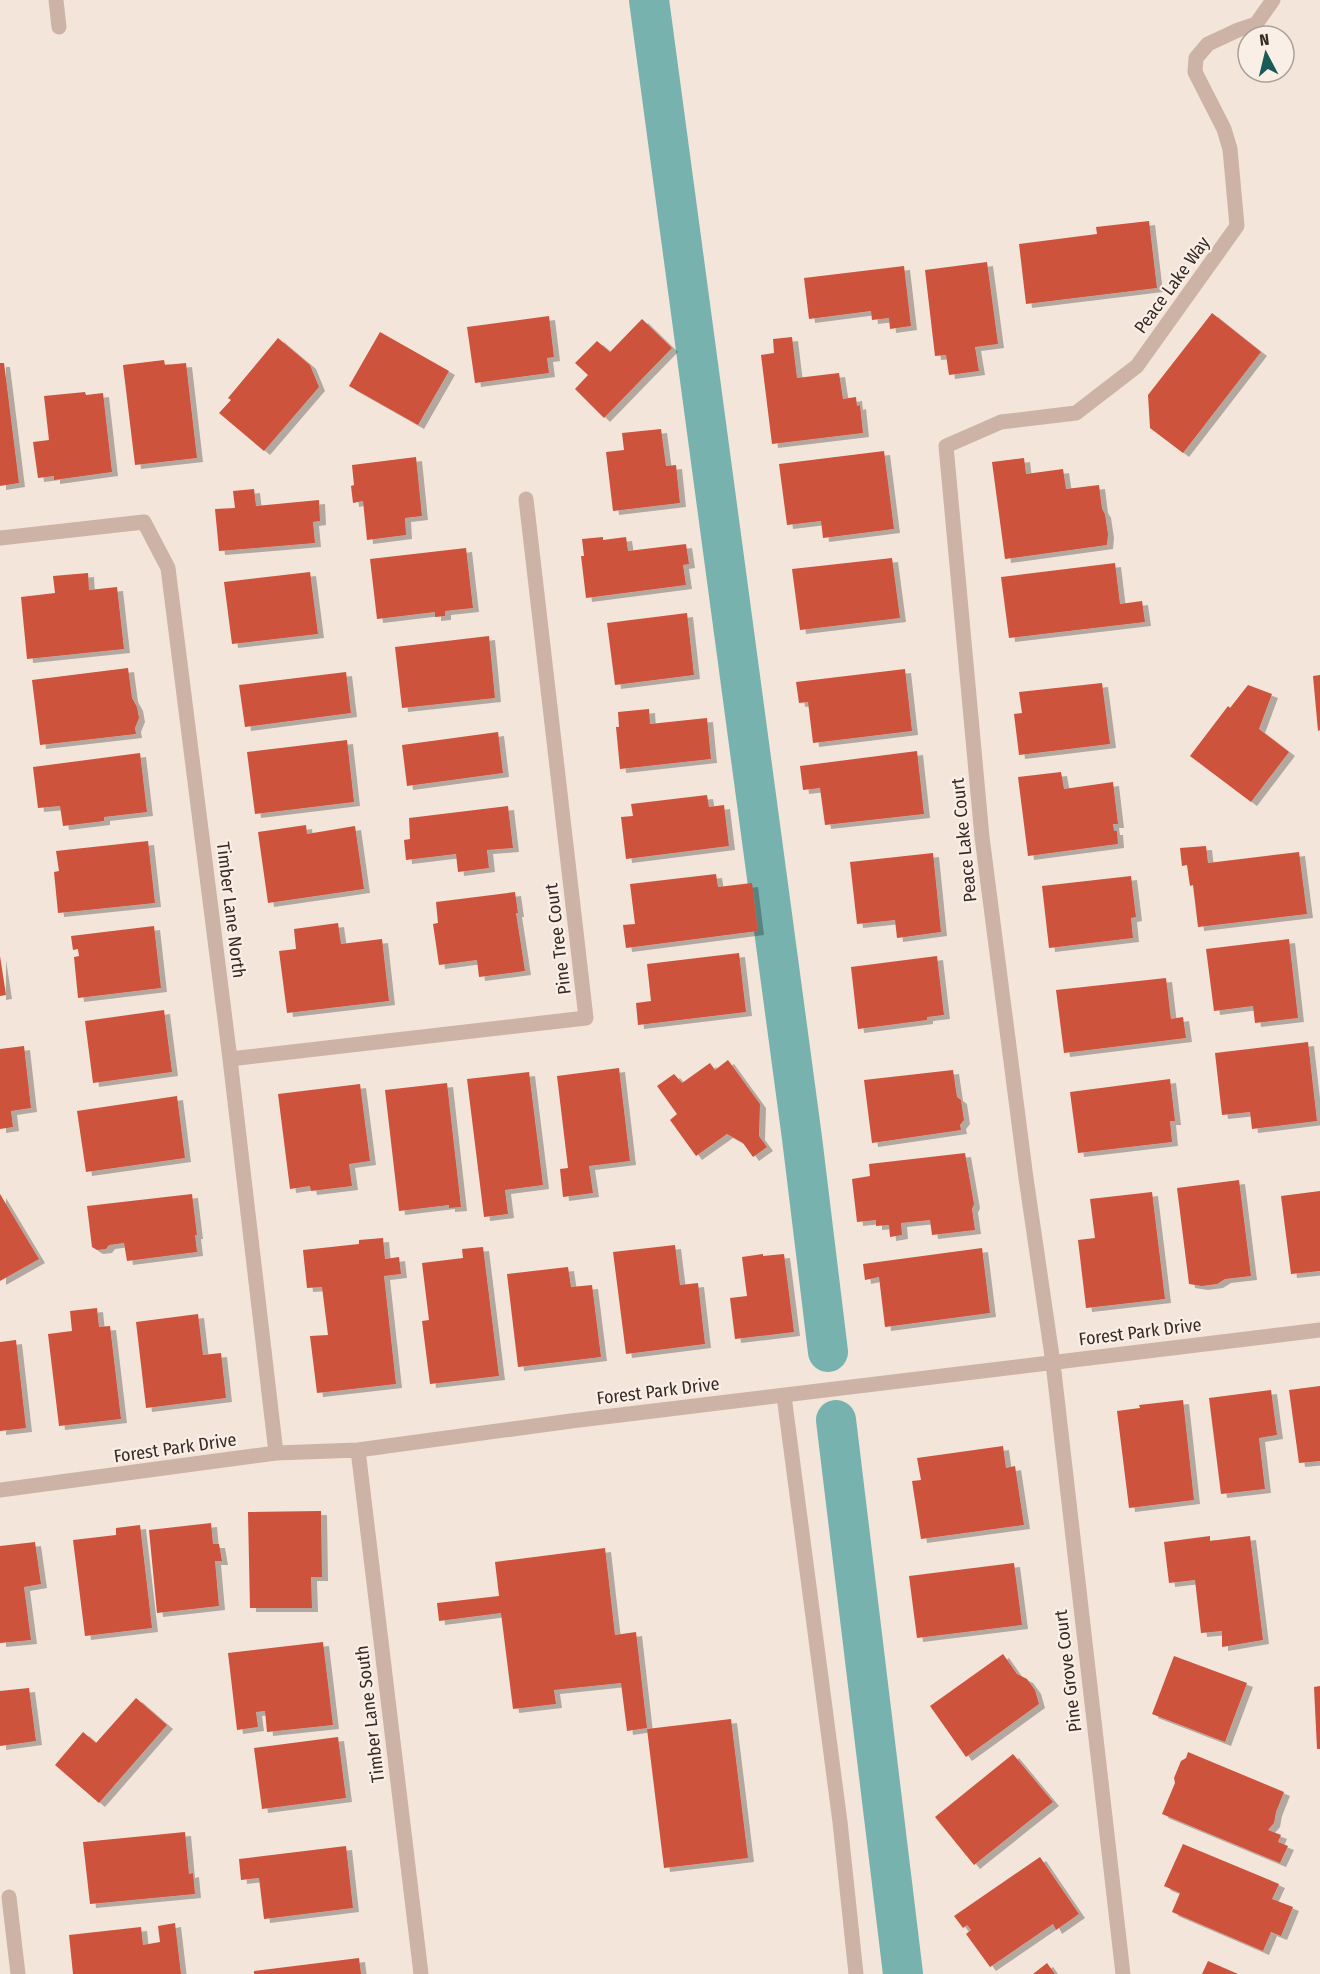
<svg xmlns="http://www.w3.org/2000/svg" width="1320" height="1974" font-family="'Fira Sans Condensed',sans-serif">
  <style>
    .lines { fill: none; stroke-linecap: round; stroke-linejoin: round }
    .canal { stroke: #77b2af; stroke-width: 40 }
    .building { fill: #ce523d; filter: url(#shadow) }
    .service { stroke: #ccb3a5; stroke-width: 15 }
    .minor { stroke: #ccb3a5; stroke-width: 15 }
    .labels { text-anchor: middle; stroke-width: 4.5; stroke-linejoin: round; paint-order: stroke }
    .street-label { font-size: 18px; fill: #372a27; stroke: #faefe6 }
  </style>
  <defs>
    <filter id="shadow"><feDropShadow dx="6" dy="4" stdDeviation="0" flood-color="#0004"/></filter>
  </defs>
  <rect width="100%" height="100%" fill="#f3e5d9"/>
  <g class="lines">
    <path class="canal" d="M649 0 802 1138 828 1352
      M836 1420 903 1974"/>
  </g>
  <path class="building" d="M1149 221 1157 288 1026 304 1019 244 1097 234 1096 227Z
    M987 262 998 344 975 347 979 371 949 375 946 355 935 356 925 270Z
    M904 266 911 326 890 329 889 318 872 320 871 311 809 319 804 278Z
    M1212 313 1261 352 1183 453 1150 428 1148 395Z
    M549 316 554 357 547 358 549 373 475 383 467 327Z
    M642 319 672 348 604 418 575 389 588 375 575 363 597 341 610 352Z
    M380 332 449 371 418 425 349 386Z
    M792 337 797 378 839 373 843 399 856 397 857 406 860 405 863 433 772 444 761 355 774 353 773 339Z
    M278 338 310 365 319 387 264 451 219 413 231 400 228 398Z
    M164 360 165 365 186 363 197 458 135 465 123 365Z
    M0 363H4L19 483 0 486Z
    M85 392 86 395 103 393 112 472 54 480V476L38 478 33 442 49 440 44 396Z
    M661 429 666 466 676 465 680 503 613 511 606 452 624 450 622 433Z
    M884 451 894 529 823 538 821 521 787 525 779 464Z
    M416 457 422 516 405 518 406 535 367 540 363 501 353 503 351 486 354 485 352 465Z
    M1024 458 1026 474 1063 469 1066 489 1099 485 1102 509 1105 514 1108 534 1107 545 1005 559 992 462Z
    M254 489 256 506 319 500 320 521 313 522 315 543 219 551 215 509 235 508 233 491Z
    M603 537V540L626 537 628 551 686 544 689 564 683 565 686 585 586 598 581 556H584L582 539Z
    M466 548 473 608 445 611V616L435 617V612L377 619 370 559Z
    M892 558 900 618 800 630 792 569Z
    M1115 563 1120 604 1142 601 1145 622 1009 638 1001 577Z
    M310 572 318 634 232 644 224 582Z
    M88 573 89 590 117 587 124 649 27 659 21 597 55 593 53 576Z
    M687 613 694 675 615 685 607 623Z
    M489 636 495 698 402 708 395 647Z
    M128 668 132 698 137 707 139 718 135 728 136 734 40 745 32 680Z
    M905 669 912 731 813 743 808 702 799 703 796 682Z
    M346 672 351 713 245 727 239 685Z
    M1320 675V730L1318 731 1313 676Z
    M1102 683 1110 744 1019 755 1014 714 1022 713 1019 692Z
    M1248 685 1272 694 1259 729 1289 752 1251 802 1190 756 1228 706 1230 708Z
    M649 709 650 724 707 718 711 759 620 769 616 727H619L618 712Z
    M498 732 503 773 407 786 402 745Z
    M347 740 354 802 255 814 247 752Z
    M917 751 924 814 825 825 820 788 803 790 800 766Z
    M140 753 147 812 104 817V821L63 826 60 806 38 808 33 767Z
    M1061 772 1064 789 1113 782 1118 824H1113L1114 831H1117L1118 844 1028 856 1018 777Z
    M707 795 709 807 724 805 729 846 626 859 621 817 633 816 631 804Z
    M508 806 513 848 487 850 489 868 458 872 456 854 406 860 404 840 410 839 409 818Z
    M306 825 307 834 355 826 364 889 268 903 258 832Z
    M148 841 155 903 58 913 54 872 59 871 56 851Z
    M1206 846 1208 863 1299 852 1307 914 1198 927 1193 885 1190 886 1187 865 1182 866 1180 848Z
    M933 853 941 932 897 938 895 920 857 924 850 862Z
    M716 874 718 887 752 883 758 931 626 948 623 925 635 924 630 884Z
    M1131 876 1136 917 1131 918 1133 938 1049 948 1042 886Z
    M515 892 518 913H516L525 971 479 977 477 960 439 965 433 924 438 923 436 902Z
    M338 923 341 944 382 939 389 1001 287 1013 279 951 296 949 294 929Z
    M154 926 161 988 78 998 74 957 79 956 78 949 73 950 71 936Z
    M1289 939 1298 1018 1255 1023 1253 1006 1214 1011 1206 949Z
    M739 953 746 1012 638 1025 636 1003 651 1001 647 964Z
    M0 956 6 995 0 996Z
    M937 956 944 1015 927 1017V1020L858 1029 851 967Z
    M1166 978 1171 1019 1183 1017 1186 1038 1064 1053 1056 990Z
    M164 1010 172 1072 93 1083 85 1021Z
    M1308 1042 1317 1121 1252 1129 1250 1112 1222 1115 1215 1053Z
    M24 1046 31 1108 11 1111 13 1127 0 1129V1049Z
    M728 1060 760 1104 759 1136 767 1147 753 1157 743 1143 727 1134 696 1156 670 1120 677 1114 657 1086 674 1074 682 1083 710 1063 715 1070Z
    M619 1068 630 1161 589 1166 593 1193 563 1197 560 1169 568 1168 557 1076Z
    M953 1070 957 1097 961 1100 964 1120 960 1125 961 1130 872 1143 864 1080Z
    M529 1072 543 1185 505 1190 508 1214 484 1217 467 1079Z
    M1170 1079 1175 1121H1170L1172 1142 1078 1153 1070 1092Z
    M447 1083 461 1207 449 1208V1205L399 1211 385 1090Z
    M360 1084 370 1161 349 1164 352 1186 311 1191 310 1186 290 1189 278 1094Z
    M177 1096 185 1158 86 1172 77 1111Z
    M965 1153 974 1204 972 1209 975 1230 932 1235 930 1220 901 1223 902 1235 890 1237 889 1225 876 1226V1220L857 1222 852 1179 870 1176 869 1164Z
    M1239 1180 1251 1276 1225 1279 1217 1284 1202 1286 1189 1284 1177 1188Z
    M1320 1191V1271L1291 1274 1281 1196Z
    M1152 1192 1165 1299 1086 1308 1078 1240 1095 1238 1090 1199Z
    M0 1194 39 1259 0 1281Z
    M192 1194 197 1235H195L197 1252 127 1261 124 1243 109 1245 106 1249 97 1250 92 1247 87 1206Z
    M383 1238 385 1259 399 1257 401 1274 384 1276 396 1384 317 1393 310 1336 328 1335 322 1287 307 1288 303 1250 359 1244V1240Z
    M675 1245 680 1285 698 1283 705 1344 626 1354 613 1252Z
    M483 1247 499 1376 430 1384 422 1321 429 1320 422 1263 463 1258 462 1249Z
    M982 1248 990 1313 885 1327 879 1277 865 1280 863 1264Z
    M763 1254V1256L784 1254 794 1332 735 1339 730 1298 747 1296 742 1257Z
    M568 1267 571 1287 592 1285 601 1357 518 1367 507 1274Z
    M97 1308 99 1327 110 1326 121 1419 59 1426 48 1334 72 1331 70 1311Z
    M198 1314 203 1355 221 1353 226 1398 146 1408 136 1322Z
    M16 1340 26 1428 0 1431V1342Z
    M1320 1386V1461L1299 1463 1289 1390Z
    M1271 1390 1277 1435 1259 1438 1265 1489 1221 1494 1209 1398Z
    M1183 1400 1194 1500 1129 1508 1117 1411 1140 1408 1139 1405Z
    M1003 1446 1006 1468 1015 1466 1024 1525 921 1539 912 1481 921 1480 917 1458Z
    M321 1511 322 1577H311L312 1608H250L248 1512Z
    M211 1523 213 1544H219L222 1561H215L219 1606 157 1613 149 1530Z
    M140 1525 152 1628 85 1636 73 1540 116 1535V1528Z
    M1210 1536V1541L1250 1536 1263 1640 1222 1647V1631L1201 1633 1195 1580 1169 1583 1164 1542Z
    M35 1542 41 1584 24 1587 31 1640 0 1643V1546Z
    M605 1548 615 1635 636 1632 647 1728 627 1731 621 1683 554 1690 556 1704 513 1709 501 1613 439 1621 437 1603 499 1596 495 1562Z
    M1014 1563 1022 1625 917 1638 909 1576Z
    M323 1642 333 1725 267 1732 265 1711 256 1712 258 1727 237 1730 228 1653Z
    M1003 1654 1017 1674 1027 1679 1035 1690 1039 1704 966 1757 930 1706Z
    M1174 1656 1247 1683 1225 1742 1152 1714Z
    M1320 1686V1749H1317L1314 1687Z
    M29 1688 36 1741 0 1746V1691Z
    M136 1698 167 1725 99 1803 55 1765 83 1732 96 1743Z
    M731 1719 748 1858 664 1868 647 1729Z
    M338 1737 346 1798 262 1809 254 1748Z
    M1188 1752 1284 1792 1276 1812 1274 1823 1268 1830 1281 1835 1278 1842 1288 1846 1280 1863 1162 1814 1175 1783 1174 1778 1181 1761 1186 1758Z
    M1013 1754 1053 1802 974 1865 935 1817Z
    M185 1832 189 1874 193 1873 195 1894 90 1904 83 1842Z
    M1183 1844 1279 1884 1272 1899 1293 1907 1281 1936 1271 1932 1263 1951 1172 1912 1180 1893 1164 1886Z
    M346 1846 353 1908 264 1919 259 1878 241 1880 239 1859Z
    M1040 1857 1079 1914 1056 1930 1053 1924 990 1967 966 1934 971 1930 967 1925 963 1928 954 1916Z
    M175 1923 181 1974H73L69 1935 141 1927 143 1945 160 1942 158 1926Z
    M359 1958 361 1974H254V1971Z
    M1208 1961 1238 1974H1202Z
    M1047 1963 1055 1974H1033Z"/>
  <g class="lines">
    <path class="service" d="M784 1396 840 1822 856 1974"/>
    <path class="minor" d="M56 0 59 27
      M0 538 144 522 168 568 230 1059 276 1453
      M230 1059 586 1018 526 499
      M358 1450 421 1974
      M0 1490 276 1453 358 1450 571 1421 1320 1330
      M9 1897 18 1974
      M1123 1974 1053 1363 1026 1178 982 837 946 446 1001 422 1076 413 1137 366 1237 226 1230 149 1224 129 1195 72 1196 58 1208 44 1238 30 1256 24 1273 0"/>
  </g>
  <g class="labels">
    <g class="street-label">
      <text transform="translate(1172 285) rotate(-54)" y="6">Peace Lake Way</text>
      <text transform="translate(964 840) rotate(-96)" y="6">Peace Lake Court</text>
      <text transform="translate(231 910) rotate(83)" y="6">Timber Lane North</text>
      <text transform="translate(558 939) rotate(-97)" y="6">Pine Tree Court</text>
      <text transform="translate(1140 1332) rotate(-7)" y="6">Forest Park Drive</text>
      <text transform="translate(658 1391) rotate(-7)" y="6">Forest Park Drive</text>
      <text transform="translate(175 1448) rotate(-8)" y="6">Forest Park Drive</text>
      <text transform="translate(1068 1671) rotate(-97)" y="6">Pine Grove Court</text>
      <text transform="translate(370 1714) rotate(-97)" y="6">Timber Lane South</text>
    </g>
  </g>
  <g transform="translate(1266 54) rotate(353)"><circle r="28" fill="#faefe6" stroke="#aca09a" stroke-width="1.5"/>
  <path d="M0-4.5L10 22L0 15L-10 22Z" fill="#195b59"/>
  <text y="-9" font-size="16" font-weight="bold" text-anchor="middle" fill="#372a27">N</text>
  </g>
</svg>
